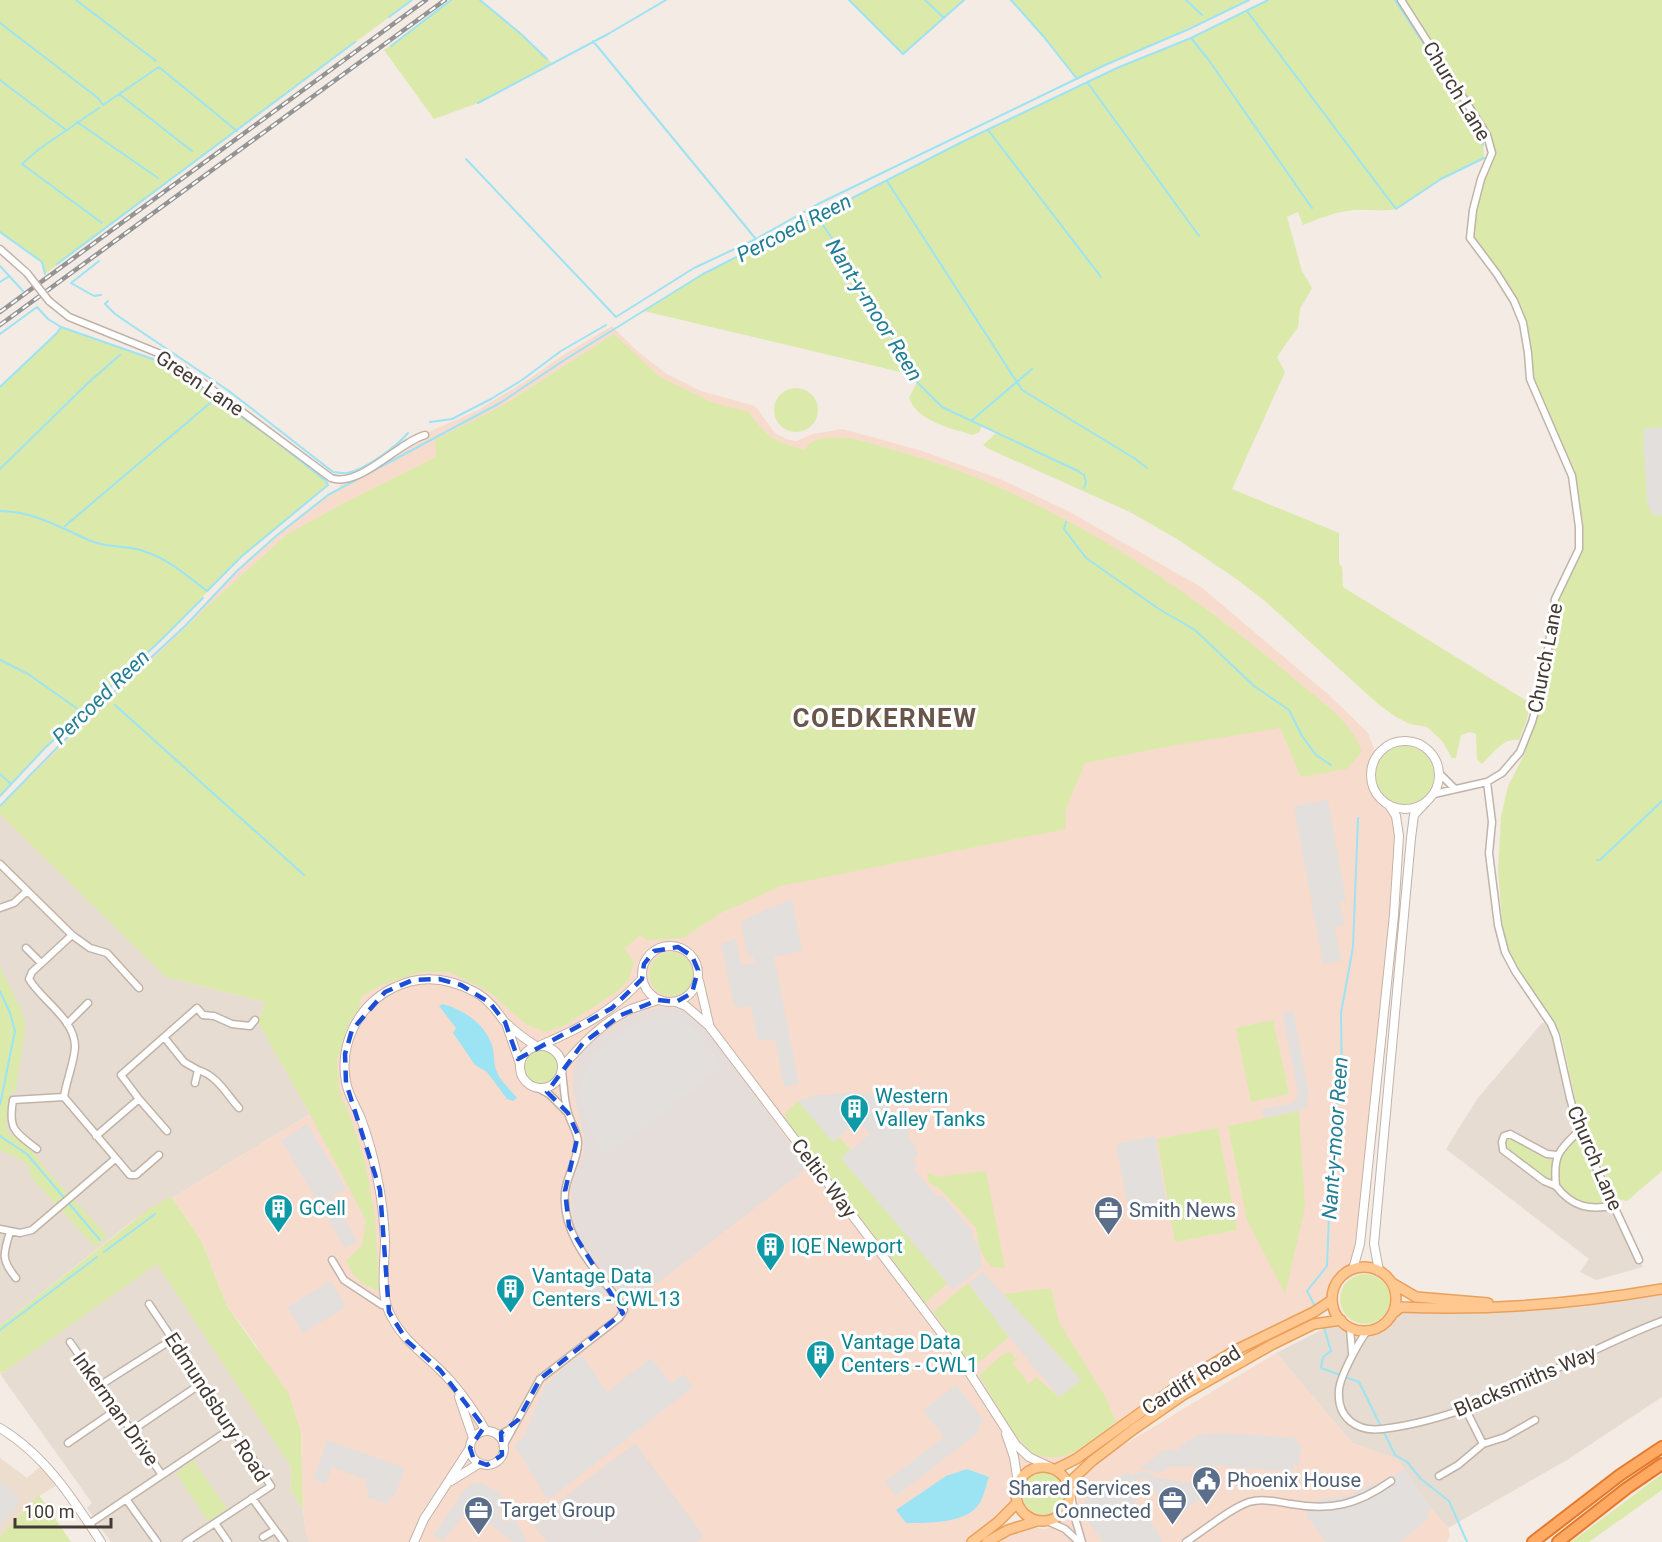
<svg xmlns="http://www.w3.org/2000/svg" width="1662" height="1542" font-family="Roboto,sans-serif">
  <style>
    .residential { fill: #e7dcd1 }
    .commercial { fill: #f7dccd }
    .industrial { fill: #e5ddd9 }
    .education { fill: #edddcc }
    .green { fill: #dbeaaa }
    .parking { fill: #e3dfdc }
    .water { fill: #9ce3f4 }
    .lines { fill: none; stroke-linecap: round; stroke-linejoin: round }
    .stream { stroke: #9ce3f4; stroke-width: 2 }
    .minor-casing { stroke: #c2b3a9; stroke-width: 9 }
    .tertiary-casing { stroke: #c2b3a9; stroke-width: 10 }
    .primary-casing { stroke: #eaa05b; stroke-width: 12 }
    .motorway-casing { stroke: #e5782b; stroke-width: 14 }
    .minor { stroke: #fff; stroke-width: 6 }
    .tertiary { stroke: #fff; stroke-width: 8 }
    .primary { stroke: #ffc890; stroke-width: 9 }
    .motorway { stroke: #ffa962; stroke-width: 10 }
    .rail-casing { stroke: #949494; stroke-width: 4.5 }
    .rail { stroke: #fff; stroke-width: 2; stroke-dasharray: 7; stroke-linecap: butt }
    .minor-bridge-casing { stroke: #c2b3a9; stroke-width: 9; stroke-linecap: butt }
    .minor-bridge { stroke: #fff; stroke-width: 6 }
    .marked { fill: none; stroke: #1d4ed8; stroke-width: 4.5; stroke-dasharray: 12 8; stroke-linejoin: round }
    .labels { text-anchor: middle; stroke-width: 6; stroke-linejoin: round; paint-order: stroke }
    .street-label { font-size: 20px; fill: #453a33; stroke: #fff }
    .culture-label { font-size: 20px; fill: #0d838f; stroke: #fff; text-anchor: start }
    .service-label { font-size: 20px; fill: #4e5e75; stroke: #fff; text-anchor: start }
    .water-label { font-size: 21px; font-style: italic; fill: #237e95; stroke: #fff }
    .district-label { font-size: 26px; font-weight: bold; letter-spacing: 1.5px; fill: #68564a; stroke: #fff }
  </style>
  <rect width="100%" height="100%" fill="#f3ebe4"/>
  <path class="residential" d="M0 814 166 977 265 1002 258 1022 310 1114 172 1198H167L130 1223 0 1326Z
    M1542 1023 1551 1024 1579 1131 1643 1267 1596 1280 1580 1272 1589 1259 1446 1149 1477 1099Z
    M157 1263 290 1465 292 1479 290 1489 303 1510 306 1534 310 1542H111L87 1508 92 1503 0 1374Z
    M1662 1289V1397L1567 1460 1448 1528 1431 1508 1397 1459 1352 1443 1276 1353 1341 1320 1350 1328 1359 1330 1378 1327 1401 1307 1517 1306Z"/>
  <path class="commercial" d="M612 326 636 350 667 374 701 391 755 406 775 433 786 439 796 441 813 434 843 429 922 451 1000 479 1068 511 1201 587 1329 695 1368 733 1377 756 1372 767V782L1376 793 1389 805 1399 824 1365 1203 1353 1269 1339 1279 1334 1289 1332 1300 1236 1350 1056 1469 1043 1466 1026 1472 1018 1483 1016 1495 1017 1503 972 1542H310L306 1534 303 1510 301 1433 256 1345 227 1306 201 1240 172 1198 310 1114 258 1022 265 1002 166 977 0 814V806L87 717 185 626 237 571 303 514 339 489 342 481 348 479 431 431 478 410 532 377 563 355Z
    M1276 1353 1352 1443 1397 1459 1431 1508 1448 1528 1450 1535 1447 1542H996L1010 1534 1036 1528 1045 1529 1060 1523 1077 1507 1078 1490 1082 1478 1102 1458Z"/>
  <path class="industrial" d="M666 1007 680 1009 692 1016 706 1030 802 1160 804 1166 802 1172 646 1292 636 1298 632 1299 626 1298 620 1293 604 1273 581 1242 573 1225 571 1187 584 1153V1138L573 1092V1076L574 1066 582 1052 600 1036 627 1017 648 1010Z
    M635 1443 704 1536 696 1542H547L536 1529 535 1525 538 1517Z"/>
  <path class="education" d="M0 1458 27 1478 44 1463 61 1483 39 1496 71 1542H0Z"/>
  <path class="green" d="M0 0H412L45 274 42 262 0 232Z
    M451 0H480L521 34 552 63 478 103 434 119 384 50Z
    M849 0H964L903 54Z
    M1011 0H1249L1077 79 1044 37Z
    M1268 0H1395L1482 134 1484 158 1441 179 1396 209C1382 212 1368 209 1353 210 1335 212 1320 218 1303 225L1298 212 1287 217 1302 271 1312 288 1300 309 1298 327 1277 357 1285 372 1232 489 1339 533V563L1342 567 1343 587 1530 703 1527 719 1519 740C1502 738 1494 753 1482 764L1477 759 1476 734 1470 732 1461 735 1456 758H1452L1442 741 1427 727 1410 724 1396 717 1378 704 1265 601 1235 578 1177 539 1130 512 989 449 983 445 996 433 982 426 979 432 973 435C951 428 918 422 909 398L917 382 913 375 644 311 703 274 942 152 1117 68 1191 38Z
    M1401 0H1662V1171L1627 1201 1617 1199 1580 1121 1561 1034 1515 968 1509 955 1503 931 1498 871 1501 817 1508 786 1525 753 1544 679 1555 599 1579 549 1572 476 1530 379 1528 353 1514 301 1470 238 1473 210 1492 153 1487 135Z
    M61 327 167 364 274 440 326 481 328 485 242 556 160 641 45 748 0 796V387L57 333Z
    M614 334 660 377 714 403 749 412C769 440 772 440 804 450 807 447 810 442 814 441 836 431 872 444 894 450 1039 489 1178 580 1292 677 1317 699 1352 720 1362 752L1347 769 1301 777 1280 728 1170 746 1085 763 1065 811 1066 829 781 886 721 913 683 938 646 940 640 935 625 948 634 963 629 979 615 993 564 1026 546 1032 527 1025 488 991 449 972H421L381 985 361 997 359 1008 348 1025 337 1061 340 1094 349 1113 365 1162 375 1215 379 1291C363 1285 351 1277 347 1260L362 1245 366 1221 310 1114 258 1022 265 1002 166 977 0 814V806L210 604 286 535 344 503 436 457 435 440 502 406Z
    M774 410a22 22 0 1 1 44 0a22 22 0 1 1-44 0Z
    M1376 775a29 29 0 1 1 58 0a29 29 0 1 1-58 0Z
    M649 974a22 22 0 1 1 44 0a22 22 0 1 1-44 0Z
    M0 966C7 985 20 1002 25 1022 27 1032 17 1078 15 1092L10 1094 6 1130 31 1150 47 1171 107 1236 95 1247 30 1176V1167L18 1158 0 1150Z
    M1273 1020 1289 1094 1251 1102 1236 1028Z
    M524 1068a17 17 0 1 1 34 0a17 17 0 1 1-34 0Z
    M798 1101 833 1141 839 1137 851 1150 841 1158 948 1283 925 1303 786 1120V1112Z
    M1299 1111 1305 1208 1285 1294 1247 1220 1228 1126Z
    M1218 1128 1237 1230 1175 1242 1157 1139Z
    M1577 1136 1609 1201 1606 1205 1579 1204 1560 1189 1557 1179 1560 1155Z
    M1509 1137 1513 1138 1535 1154 1551 1159V1179L1546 1180 1505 1149 1504 1141Z
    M986 1171 1005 1268 992 1267 984 1258 979 1246 976 1228 940 1189 929 1183 927 1172 936 1177Z
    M167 1198H172L201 1240 227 1306 289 1394 301 1433 303 1510 290 1489 292 1479 290 1465 157 1264 7 1370 0 1373V1326L145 1212Z
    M1340 1299a25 25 0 1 1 50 0a25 25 0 1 1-50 0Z
    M968 1283 1009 1337 973 1367 933 1312Z
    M1051 1288 1059 1322 1105 1396 1116 1422C1101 1433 1085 1449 1067 1455 1058 1458 1043 1458 1035 1454 1017 1445 991 1394 979 1375L1003 1354 1010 1352 1017 1359 1013 1363 1029 1384 1036 1377 1059 1397 1081 1380 1003 1294Z
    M193 1460 227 1509 208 1521 176 1473Z
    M1022 1493a22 22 0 1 1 44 0a22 22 0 1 1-44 0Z
    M1662 1474V1490L1589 1542H1571Z
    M39 1495 71 1542H0V1537Z"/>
  <path class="parking" d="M1662 427V515H1652L1647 501 1643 429Z
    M1328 800 1346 900 1340 902 1344 925 1335 927 1341 961 1323 964 1294 806Z
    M792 900 802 951 774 957 799 1084 784 1087 775 1039 758 1041 751 1006 738 1009 733 1002 721 944 736 938 741 965 755 963 753 956 748 957 741 922 767 909Z
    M1293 1010 1308 1089V1100L1306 1107 1299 1111 1264 1118 1262 1109 1291 1104 1296 1100 1298 1092 1282 1013Z
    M661 1019 682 1020 696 1033 724 1066 605 1157 586 1123 580 1088 590 1059 612 1039 639 1021Z
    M850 1092 879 1095 910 1132 907 1135 915 1146 918 1156 913 1160 917 1166 914 1169 937 1197 942 1195 974 1233 971 1236 979 1246 982 1266 953 1290 841 1158 870 1134 858 1120 833 1142 798 1101 814 1096Z
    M307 1124 346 1188 332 1197 357 1241 345 1248 281 1140Z
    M1155 1136 1166 1201 1128 1208 1116 1144Z
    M983 1272 1081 1380 1059 1397 1009 1337 968 1283Z
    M590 1273 607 1296 597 1304 580 1281Z
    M331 1281 346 1307 303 1333 287 1307Z
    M577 1357H583L607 1392 651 1358 671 1383 684 1374 693 1387 548 1500 514 1445 524 1436 545 1385Z
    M956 1385 984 1421 978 1427 980 1431 896 1496 885 1482 944 1437 923 1410Z
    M1226 1433 1296 1438 1297 1443H1301L1299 1466 1293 1465 1292 1472 1221 1466 1169 1467 1159 1473 1140 1468 1164 1450H1180V1445H1184L1186 1441 1195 1438 1196 1435Z
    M327 1440 405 1468 394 1498 390 1497 387 1504 366 1497 369 1490 365 1488 367 1480 332 1467 326 1484 313 1479Z
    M1404 1469 1431 1508 1426 1513 1429 1518 1400 1542H1326L1305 1514 1308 1512 1318 1511 1319 1499 1347 1496 1375 1483 1377 1487Z
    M1128 1471 1132 1476 1140 1471 1152 1474 1154 1477 1213 1487V1490L1183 1511 1166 1508 1146 1478 1143 1479 1141 1478 1127 1488 1157 1531 1162 1542H1103L1083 1514 1088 1511 1084 1500 1107 1484 1110 1488 1119 1482 1117 1479Z
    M0 1480 18 1496 19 1501 17 1506 0 1525Z
    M475 1482 481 1483 498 1492 505 1503 498 1516 508 1523 513 1515 527 1542H514L468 1509 444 1540 433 1536 463 1491Z"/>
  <path class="water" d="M443 1004C464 1010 484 1023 492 1045 495 1054 493 1064 497 1072 500 1081 511 1090 517 1098L513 1101 507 1099 487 1072 475 1065 453 1033 456 1028 439 1006Z
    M967 1469 989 1477C986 1485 984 1497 979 1504 966 1524 927 1523 906 1523L896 1510 946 1476Z"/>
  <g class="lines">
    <path class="stream" d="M76 0 156 61
      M480 0 521 34 547 59
      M849 0 903 54 964 0
      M925 0 944 18
      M1011 0 1044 37 1077 79
      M1186 0 1202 15
      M1395 0 1474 120 1482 134 1483 145
      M1247 11 1396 209 1441 179 1484 158
      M389 17 412 0
      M0 23 98 98 103 105 159 67 237 131
      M1191 38 1208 59 1312 208
      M593 41 755 238
      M391 46 451 0
      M0 80 66 130
      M1087 82 1199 236
      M119 94 192 151
      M478 103 608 34 666 0
      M99 108 39 149 22 164 102 223
      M77 122 158 178
      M988 130 1101 277
      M466 159 616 317 694 268 756 239 818 204 1105 65 1189 29 1249 0
      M887 181 1022 390 1134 458 1147 468
      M817 216 851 267 917 382 942 407 1078 471 1084 475 1086 482 1084 488
      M0 232 42 262 45 274
      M99 261 71 283 94 296 101 295
      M57 264 355 42
      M0 266 23 291
      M0 282 8 277
      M108 301 105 304 115 314 229 391 333 472C337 472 343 474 347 473 365 470 396 447 408 433
      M0 334 37 307 48 319 61 327 167 364 274 440 326 481 328 485 242 556 207 591C186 575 166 557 140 550 125 545 106 548 91 541 61 528 33 511 0 511
      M0 387 57 333 61 327
      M971 421 1032 369
      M430 422 452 419 491 399 522 380 561 351 606 325
      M0 469 89 382 120 355
      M1066 522 1064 529 1086 558 1159 609 1195 630 1254 686 1289 710 1302 736 1316 755 1331 765
      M65 526 216 398
      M0 660 28 674 82 712
      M115 705 304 875
      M0 774 11 784
      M0 796 45 748 160 641 203 598
      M0 806 87 717 185 626 237 571 276 536 328 495 500 403 566 359 703 274 966 140 1117 68 1191 38 1268 0
      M1597 860H1600L1662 801
      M0 991 10 1013 15 1031 0 1105
      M0 1136 27 1154 100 1240
      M104 1252 155 1214
      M1316 1308 1307 1291 1327 1266 1332 1135 1342 1074 1341 1013 1353 947 1358 818
      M1323 1324 1331 1351 1323 1357 1321 1368 1359 1382 1395 1455 1407 1462 1421 1479 1449 1501 1467 1542
      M0 1330 97 1257"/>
    <defs>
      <path id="minor" d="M1401 0 1487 135 1492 153 1481 179 1473 210 1470 238 1497 274 1514 301 1523 323 1528 353 1530 379 1572 476 1579 527V549L1555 599 1544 679 1532 722 1520 752 1502 773 1487 782 1434 794
        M0 249 27 273
        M49 301 69 317 158 353 202 382 331 478C360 488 397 443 425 435
        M1439 773 1454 788
        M1487 782 1492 822 1489 853 1498 925 1505 952 1515 971 1551 1024 1556 1036 1570 1098 1579 1131 1639 1260
        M0 864 72 935 90 948 107 953 139 988
        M0 908 14 903 27 891
        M72 935 32 972 29 979C42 1001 75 1019 75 1047 74 1064 66 1081 64 1097L130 1175H136L159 1155
        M26 948 41 963
        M67 1024 88 1003
        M164 1037 184 1062 198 1070 195 1083
        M198 1070C218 1076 226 1094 239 1108
        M538 1088 549 1094 568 1113
        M139 1099 167 1131
        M1579 1131C1558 1151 1553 1156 1556 1186 1572 1207 1590 1211 1615 1205
        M96 1136 139 1099 121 1075 197 1008 203 1015 214 1016 232 1024 250 1026 255 1020
        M37 1149C15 1132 8 1130 13 1100L64 1097
        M1556 1186 1544 1181 1503 1150 1502 1142 1504 1136 1510 1134 1547 1154 1557 1155
        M0 1229 20 1233 32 1230 115 1159
        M10 1232C3 1254 1 1260 16 1278
        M332 1260 344 1280 382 1305H387
        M149 1304 271 1486 186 1542
        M1350 1328 1352 1353
        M1368 1330C1359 1341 1339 1378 1339 1391 1337 1418 1357 1432 1382 1429 1484 1417 1568 1356 1662 1321
        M70 1342 162 1475
        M99 1386 173 1339
        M1466 1410 1483 1444
        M131 1431 202 1383
        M498 1436 512 1428
        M68 1443 116 1410
        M503 1446 540 1379 619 1318 624 1310 622 1305C597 1271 561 1237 565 1192 567 1175 578 1160 578 1143 578 1132 571 1124 568 1113 564 1100 564 1085 562 1072
        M1439 1476 1458 1465 1483 1444 1505 1437 1535 1420
        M1071 1494 1075 1518 1082 1542
        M252 1498 284 1542
        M126 1499 157 1542
        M1047 1521 1065 1529 1079 1542
        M215 1523 228 1542
        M89 1524 232 1428
        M263 1537 275 1530
        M1186 1542C1205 1530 1229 1509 1249 1502 1262 1498 1278 1502 1291 1504 1331 1511 1357 1505 1391 1481"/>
      <path id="tertiary" d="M1371 775a34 34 0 1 1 68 0a34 34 0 1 1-68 0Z
        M642 974a28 28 0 1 1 56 0a28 28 0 1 1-56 0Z
        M699 981 709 1024
        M676 1002 686 1006 709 1026 958 1355 1016 1445 1029 1457 1050 1467
        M506 1023 520 1064
        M541 1045C581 1028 612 1012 642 979
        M520 1067a21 21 0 1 1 42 0a21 21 0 1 1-42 0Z
        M563 1066C582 1044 604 1021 631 1009 640 1006 649 1003 658 1000
        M1353 1269 1360 1244 1394 915 1399 836 1396 816 1389 805
        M1379 1271 1374 1244 1411 838 1414 815 1427 801
        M459 1397 473 1438
        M0 1428C45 1455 73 1499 101 1542
        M486 1431C473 1409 458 1387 439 1369 420 1351 401 1338 389 1312 380 1291 385 1262 385 1240 384 1220 382 1200 378 1181 374 1159 368 1137 360 1116 355 1105 348 1094 346 1082 339 1044 358 1005 393 988 421 974 449 978 475 992 488 999 496 1010 504 1021 513 1030 525 1039 536 1046
        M470 1448a17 17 0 1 1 34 0a17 17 0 1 1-34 0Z
        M1006 1434 1014 1457 1018 1483
        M451 1481 480 1463
        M414 1542 424 1519 470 1448"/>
      <path id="primary" d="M1332 1299a32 32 0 1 1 64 0a32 32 0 1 1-64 0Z
        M1392 1283 1416 1297 1488 1303
        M1392 1314 1401 1307C1489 1311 1575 1304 1662 1289
        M1016 1494a27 27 0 1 1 54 0a27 27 0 1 1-54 0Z
        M1056 1469 1076 1459 1183 1382 1236 1350 1314 1312 1332 1300
        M1071 1488 1074 1478 1092 1461 1134 1429 1183 1395 1273 1344 1314 1324 1341 1320
        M972 1542 998 1522 1017 1503
        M987 1542 1008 1530 1037 1521"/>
      <path id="motorway" d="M1533 1542 1620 1475 1662 1447
        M1558 1542 1627 1488 1662 1464"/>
    </defs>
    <use href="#minor" class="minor-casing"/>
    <use href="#tertiary" class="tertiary-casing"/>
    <use href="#primary" class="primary-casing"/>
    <use href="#motorway" class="motorway-casing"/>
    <use href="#minor" class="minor"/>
    <use href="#tertiary" class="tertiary"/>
    <use href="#primary" class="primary"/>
    <use href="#motorway" class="motorway"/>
    <defs>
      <path id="rail" d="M0 312 426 0
        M0 325 445 0"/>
    </defs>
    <use href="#rail" class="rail-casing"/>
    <use href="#rail" class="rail"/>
    <defs>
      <path id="minor-bridge" d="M27 273 49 301"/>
    </defs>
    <use href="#minor-bridge" class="minor-bridge-casing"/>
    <use href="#minor-bridge" class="minor-bridge"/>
  </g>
  <path class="marked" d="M678 947 692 956 698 970 692 993 676 1002 658 1000 621 1015 583 1043 547 1092 568 1113 578 1135 565 1191 569 1226 623 1313 540 1379 518 1420 501 1433 502 1455 487 1465 474 1460 470 1448 484 1427 440 1370 407 1341 389 1312 380 1190 346 1083 345 1054 352 1030 385 992 413 980 439 979 461 985 490 1003 505 1022 518 1059 612 1008 642 979 644 964 654 951Z"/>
  <defs>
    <symbol id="building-pin" viewBox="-11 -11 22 30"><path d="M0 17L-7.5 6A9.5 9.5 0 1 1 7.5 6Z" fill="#0f9aa8" stroke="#fff"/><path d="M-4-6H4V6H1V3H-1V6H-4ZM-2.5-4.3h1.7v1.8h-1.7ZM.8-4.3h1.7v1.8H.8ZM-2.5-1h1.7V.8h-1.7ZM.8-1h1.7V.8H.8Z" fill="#fff"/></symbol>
    <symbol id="office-pin" viewBox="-11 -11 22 30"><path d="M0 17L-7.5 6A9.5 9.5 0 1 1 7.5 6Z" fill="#5c6f8a" stroke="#fff"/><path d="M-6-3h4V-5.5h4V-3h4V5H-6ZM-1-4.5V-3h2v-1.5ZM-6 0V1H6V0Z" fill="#fff"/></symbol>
    <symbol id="civic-pin" viewBox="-11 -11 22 30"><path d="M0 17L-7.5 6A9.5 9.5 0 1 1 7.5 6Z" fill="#5c6f8a" stroke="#fff"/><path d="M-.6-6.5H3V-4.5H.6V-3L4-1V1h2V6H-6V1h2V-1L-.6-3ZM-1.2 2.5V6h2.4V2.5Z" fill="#fff"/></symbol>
  </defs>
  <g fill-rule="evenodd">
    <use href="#building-pin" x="838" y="1092" width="33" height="45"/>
    <use href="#building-pin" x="262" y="1192" width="33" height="45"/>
    <use href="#office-pin" x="1092" y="1194" width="33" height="45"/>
    <use href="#building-pin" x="754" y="1230" width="33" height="45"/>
    <use href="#building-pin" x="494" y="1272" width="33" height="45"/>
    <use href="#building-pin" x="804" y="1338" width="33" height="45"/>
    <use href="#civic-pin" x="1190" y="1464" width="33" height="45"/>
    <use href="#office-pin" x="1156" y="1484" width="33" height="45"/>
    <use href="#office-pin" x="462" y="1494" width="33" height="45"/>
  </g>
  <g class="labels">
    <g class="street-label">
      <text transform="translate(1457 91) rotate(59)" y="7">Church Lane</text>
      <text transform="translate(200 383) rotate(34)" y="7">Green Lane</text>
      <text transform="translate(1545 658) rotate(-79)" y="7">Church Lane</text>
      <text transform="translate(1595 1158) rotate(67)" y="7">Church Lane</text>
      <text transform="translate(824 1178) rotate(53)" y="7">Celtic Way</text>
      <text transform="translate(1191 1380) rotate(-32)" y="7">Cardiff Road</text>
      <text transform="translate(1525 1381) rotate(-23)" y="7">Blacksmiths Way</text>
      <text transform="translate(217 1407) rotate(57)" y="7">Edmundsbury Road</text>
      <text transform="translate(116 1409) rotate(55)" y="7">Inkerman Drive</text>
    </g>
    <g class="culture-label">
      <text x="875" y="1103">Western<tspan x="875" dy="23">Valley Tanks</tspan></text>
      <text x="299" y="1215">GCell</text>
      <text x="791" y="1253">IQE Newport</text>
      <text x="532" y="1283">Vantage Data<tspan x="532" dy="23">Centers - CWL13</tspan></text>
      <text x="841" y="1349">Vantage Data<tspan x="841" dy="23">Centers - CWL1</tspan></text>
    </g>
    <g class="service-label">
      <text x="1129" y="1217">Smith News</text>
      <text x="1227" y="1487">Phoenix House</text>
      <text x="1151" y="1495" text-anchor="end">Shared Services<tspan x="1151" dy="23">Connected</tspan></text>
      <text x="500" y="1517">Target Group</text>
    </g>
    <g class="water-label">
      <text transform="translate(794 228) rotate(-27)" y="7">Percoed Reen</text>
      <text transform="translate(874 310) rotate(58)" y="7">Nant-y-moor Reen</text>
      <text transform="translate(101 697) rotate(-44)" y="7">Percoed Reen</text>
      <text transform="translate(1335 1138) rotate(-86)" y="7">Nant-y-moor Reen</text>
    </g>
    <g class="district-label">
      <text x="885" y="727">COEDKERNEW</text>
    </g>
  </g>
  <path d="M15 1518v9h96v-9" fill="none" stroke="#453a33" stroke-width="3"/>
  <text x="24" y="1518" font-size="18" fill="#453a33" stroke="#ffffff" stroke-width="4.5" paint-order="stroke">100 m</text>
</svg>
